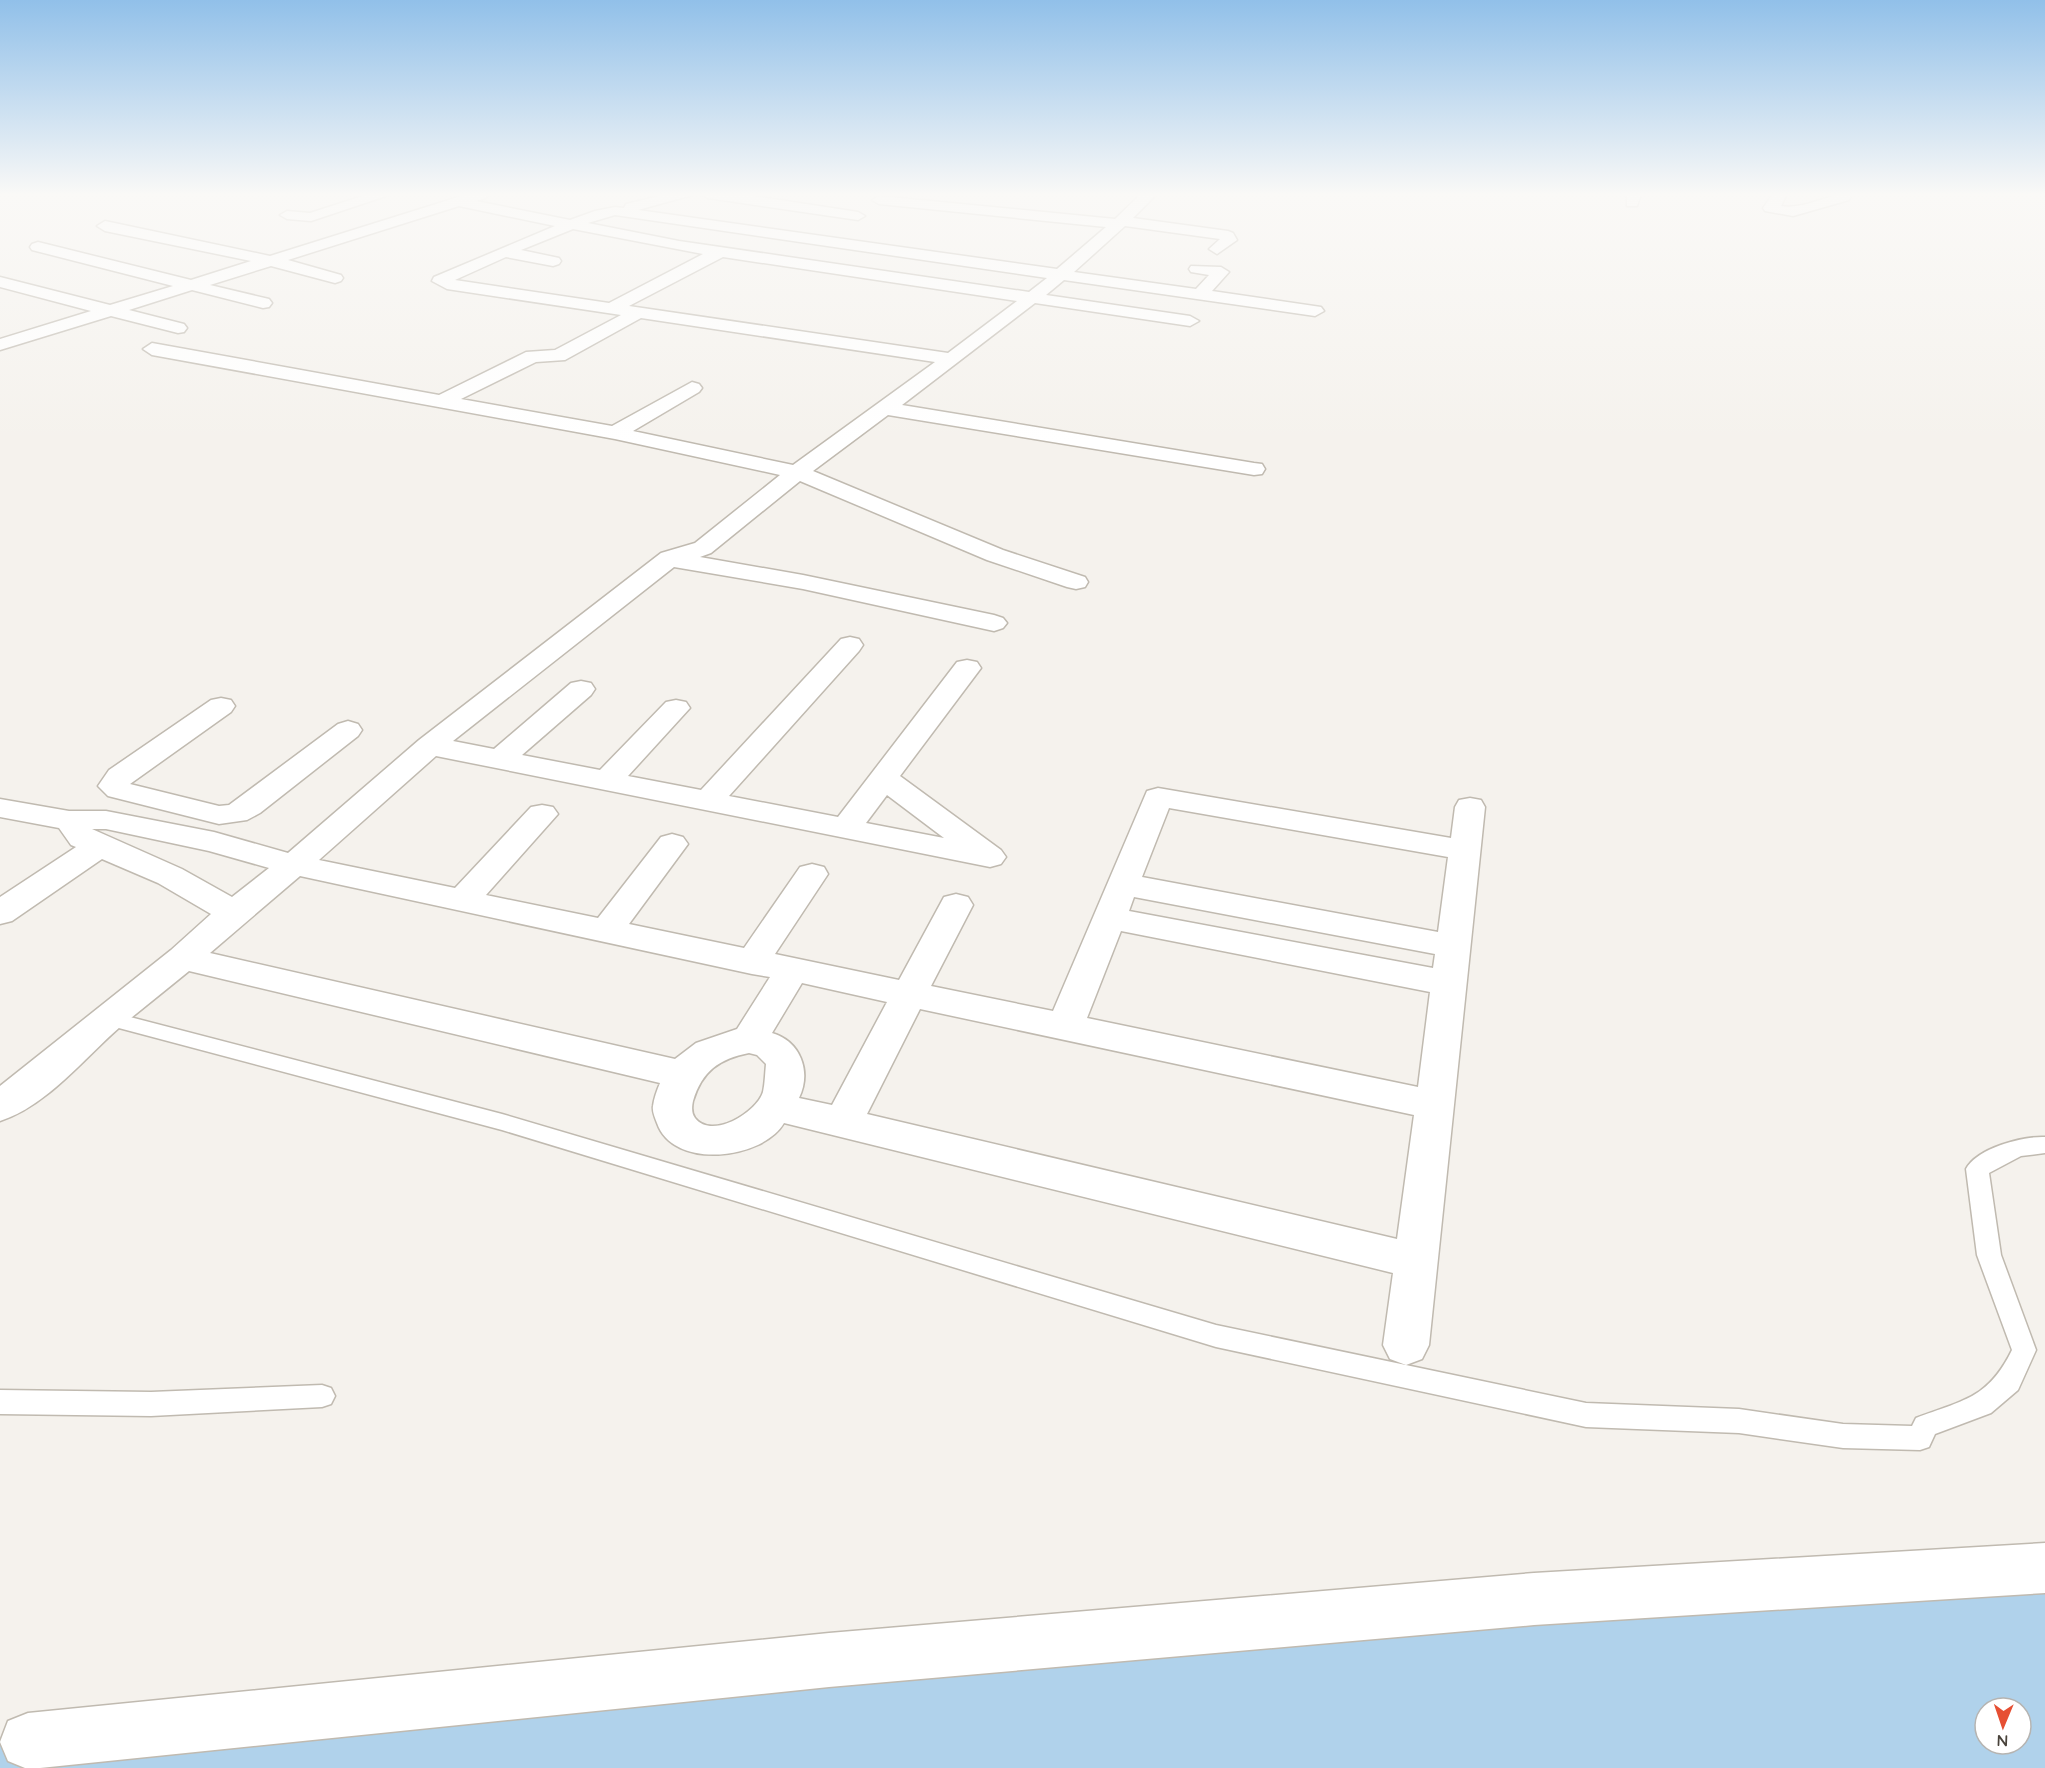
<svg xmlns="http://www.w3.org/2000/svg" width="2045" height="1768" font-family="Quicksand,sans-serif">
  <style>
    .water { fill: #b0d2eb; fill-rule: evenodd }
    .lines { fill: none; stroke-linecap: round; stroke-linejoin: round }
    .service-casing { stroke: #c0bab0; stroke-width: 3 }
    .minor-casing { stroke: #c0bab0; stroke-width: 3 }
    .service { fill: #fff; fill-rule: evenodd }
    .minor { fill: #fff; fill-rule: evenodd }
  </style>
  <rect width="100%" height="100%" fill="#f5f2ed"/>
  <path class="water" d="M2045 1569V1768H0V1742ZM1985 1708H2021V1744H1985Z"/>
  <g class="lines">
    <defs>
      <path id="service" d="M107 1011 502 1114 1216 1325 1586 1403 1739 1409 1843 1424 1912 1426 1916 1418C1963 1400 1988 1399 2012 1350L1977 1255 1966 1169C1977 1148 2023 1136 2045 1137V1153L2021 1156 1989 1173 2001 1255 2036 1350 2018 1390 1991 1413 1935 1434 1929 1447 1920 1450 1843 1448 1739 1433 1586 1427 1216 1347 502 1130 100 1023 97 1018 100 1013Z
        M322 1385 331 1388 335 1396 331 1404 322 1407 151 1416 0 1414V1390L151 1392Z"/>
      <path id="minor" d="M369 194H392L311 221 287 219 280 215 287 211 310 213Z
        M468 194H488L486 198 476 201 570 220 595 211 615 207 624 208 626 204 668 194H696L638 210 1057 269 1106 227 879 204 872 200 879 196 1115 219 1141 194H1157L1133 218 1228 231 1233 233 1237 240 1217 254 1209 249 1220 239 1125 226 1074 272 1196 289 1209 275 1191 272 1189 269 1191 266 1221 267 1229 272 1212 291 1321 307 1324 311 1315 316 1064 280 1046 295 1190 316 1199 321 1190 326 1035 303 902 405 1254 463 1262 464 1265 469 1262 474 1254 475 888 415 813 471 1003 550 1085 577 1088 582 1085 587 1076 589 1067 587 987 560 800 481 711 553 700 557 803 575 994 615 1003 618 1007 623 1003 628 994 631 803 589 674 567 453 741 494 749 571 683 581 681 591 683 595 689 591 695 522 755 600 770 666 702 676 700 686 702 690 708 628 776 701 790 841 639 850 637 859 639 863 645 859 651 729 796 838 817 957 662 967 660 977 662 981 668 900 776 1001 850 1006 857 1001 864 990 867 436 756 319 860 455 888 531 807 542 805 553 807 558 814 486 895 598 918 661 837 672 834 683 837 688 844 629 924 744 948 800 867 812 864 824 867 828 874 775 954 899 980 944 897 956 894 968 897 973 905 931 986 1053 1011 1147 791 1158 788 1451 838 1455 807 1459 800 1470 798 1481 800 1485 807 1429 1345 1422 1359 1406 1365 1390 1359 1383 1345 1393 1273 784 1123C762 1160 673 1170 657 1123 655 1118 652 1111 653 1106 654 1098 657 1090 660 1083L189 971C166 990 143 1008 120 1027 84 1058 47 1106 0 1121V1086L171 950 211 914 158 883 102 859 12 921 0 924V897L76 847 71 845 59 828 0 817V799L69 811H106L214 832 288 853 419 740 661 553 695 543 780 475 615 439 152 355 143 349 152 343 439 395 526 352 555 350 621 315 447 289 432 281 434 277 555 226 459 206 288 260 341 275 343 278 341 281 335 283 271 266 210 285 269 299 272 303 269 307 263 308 192 290 129 310 184 324 187 328 184 332 178 333 111 316 0 350V339L91 311 0 287V277L110 305 173 286 32 250 30 247 32 244 38 242 191 280 251 261 105 231 97 226 105 221 270 256ZM615 215 1047 278 1029 292 679 241 588 223ZM573 229 703 254 609 303 455 280 506 257 553 266 559 264 561 261 559 258 521 250ZM723 257 1017 301 948 353 629 306ZM641 318 935 362 793 465 633 431 699 392 702 388 699 384 692 382 612 426 461 399 536 362 565 360ZM887 795 944 838 866 823ZM1169 808 1448 857 1438 932 1142 877ZM92 829H106L209 851 269 868 232 897 182 869ZM300 876 752 974 770 977 737 1029 696 1043 675 1059 210 953ZM1134 897 1435 954 1433 968 1129 911ZM1121 931 1430 992 1418 1087 1087 1018ZM802 983 887 1002 832 1105 799 1098C812 1071 800 1041 772 1033ZM920 1009 1414 1115 1397 1239 867 1114ZM749 1053 757 1055 766 1064C765 1073 765 1083 763 1092 757 1112 712 1140 695 1118 691 1113 692 1106 693 1101 702 1071 719 1059 749 1053Z
        M701 194H740L858 212 865 216 858 220 708 198Z
        M1627 194H1641L1637 206H1627Z
        M1773 194H1787L1781 206C1804 210 1826 194 1849 194L1851 197 1849 200 1793 216 1765 211 1763 208Z
        M221 698 231 700 235 706 231 712 130 784 219 806 229 805 338 724 348 721 358 724 362 730 358 736 260 813 247 820 219 824 108 796 98 786 109 770 211 700Z
        M2045 1543V1593L1534 1625 829 1687 40 1768H25L8 1761 0 1742 8 1721 28 1713 829 1633 1534 1573Z"/>
    </defs>
    <use href="#service" class="service-casing"/>
    <use href="#minor" class="minor-casing"/>
    <use href="#service" class="service"/>
    <use href="#minor" class="minor"/>
  </g>
  <linearGradient id="sky" x2="0" y2="1"><stop stop-color="#91c0e9"/><stop offset="0.44" stop-color="#faf9f7"/><stop offset="1" stop-color="#faf9f7" stop-opacity="0"/></linearGradient>
  <rect width="2045" height="442" fill="url(#sky)"/>
  <g transform="translate(2003 1726) rotate(182)"><circle r="28" fill="#ffffff" stroke="#b6b4b1" stroke-width="1.5"/>
  <path d="M0-4.5L10 22L0 15L-10 22Z" fill="#e64f33"/>
  <text y="-9" font-size="16" font-weight="bold" text-anchor="middle" fill="#49433b">N</text>
  </g>
</svg>
